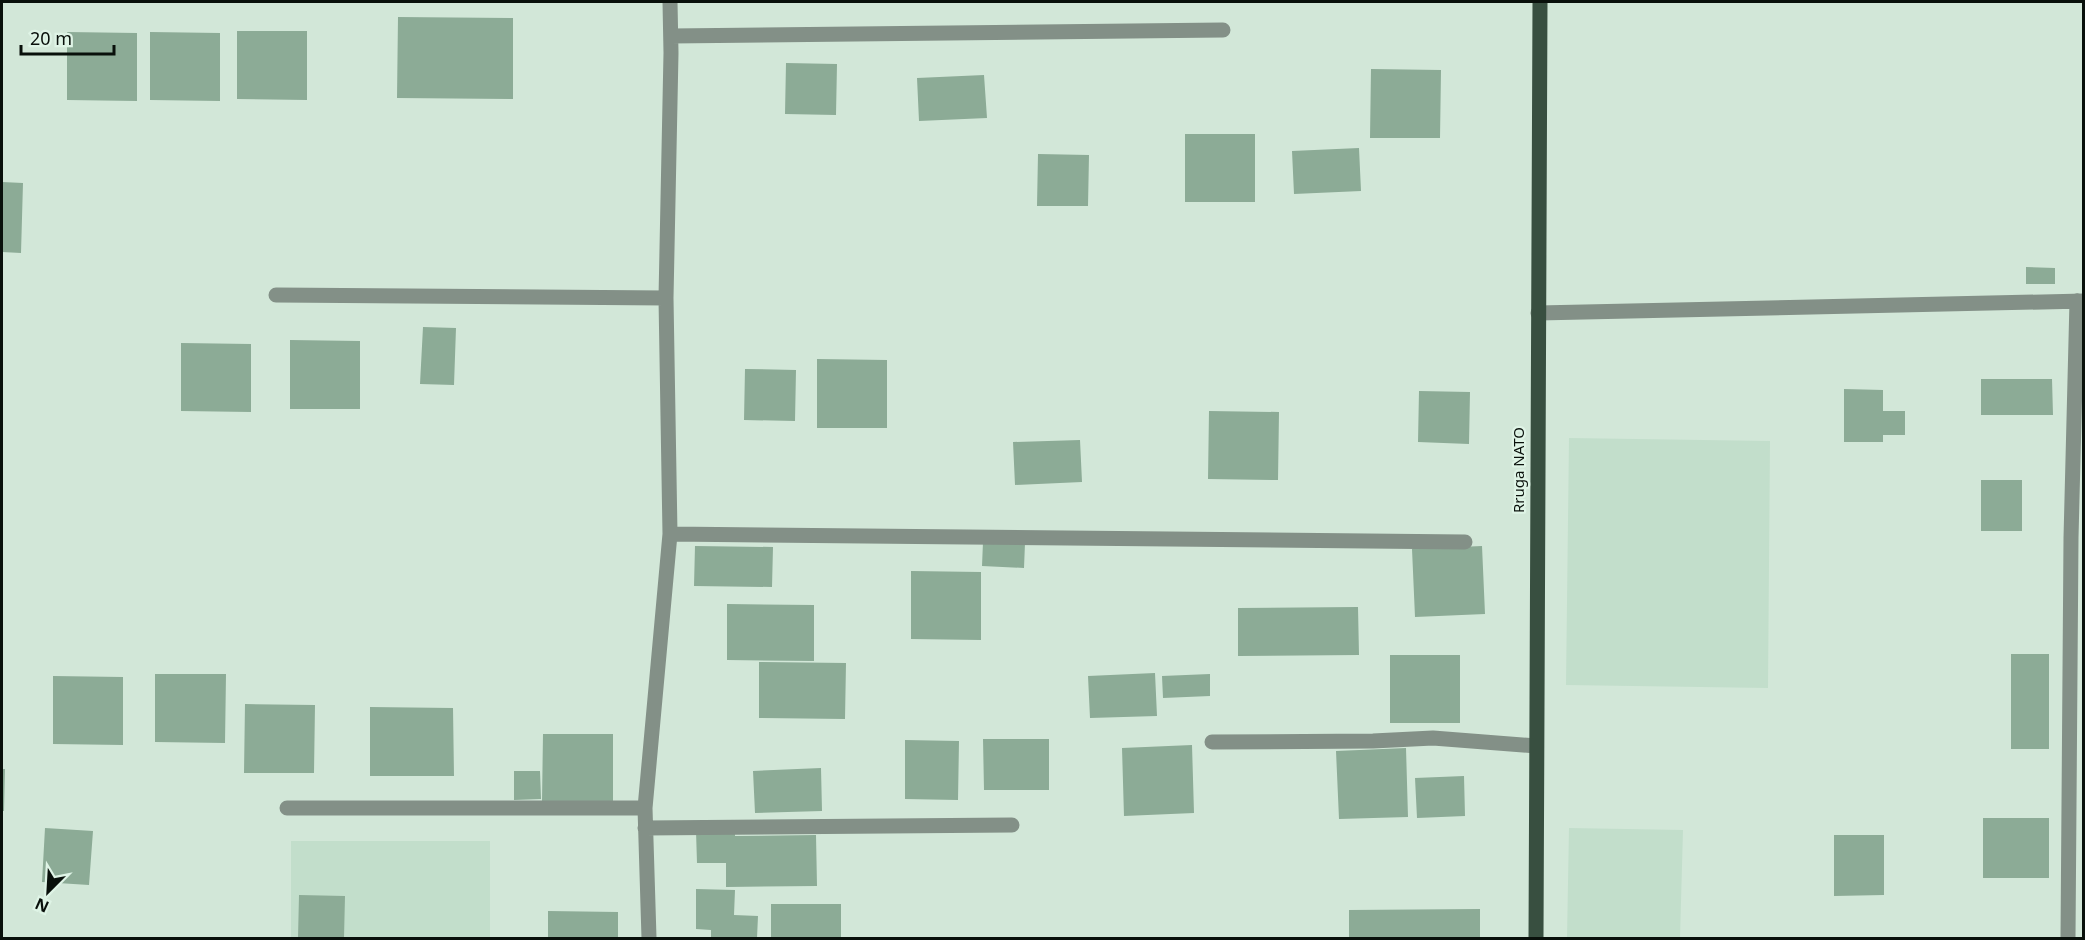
<svg xmlns="http://www.w3.org/2000/svg" width="2085" height="940" font-family="'Noto Sans',sans-serif">
  <style>
    .built { fill: #c2decb }
    .building { fill: #8cab96 }
    .lines { fill: none; stroke-linecap: round; stroke-linejoin: round }
    .minor { stroke: #839087; stroke-width: 15 }
    .major { stroke: #384f40; stroke-width: 15 }
    .labels { text-anchor: middle; stroke-width: 4.5; stroke-linejoin: round; paint-order: stroke }
    .street-label { font-size: 15px; fill: #09100b; stroke: #dff4e6 }
  </style>
  <rect width="100%" height="100%" fill="#d2e7d8"/>
  <path class="built" d="M1569 438 1770 441 1768 688 1566 685Z
    M1569 828 1683 830 1680 938H1567Z
    M291 841H490V938H291Z"/>
  <path class="building" d="M398 17 513 18V99L397 98Z
    M237 31H307V100L237 99Z
    M67 32 137 33V101L67 100Z
    M150 32 220 33V101L150 100Z
    M786 63 837 64 836 115 785 114Z
    M1371 69 1441 70 1440 138H1370Z
    M984 75 987 118 919 121 917 78Z
    M1185 134H1255V202H1185Z
    M1359 148 1361 191 1294 194 1292 151Z
    M1038 154 1089 155 1088 206H1037Z
    M2 182 23 183 21 253 2 252Z
    M2026 267 2055 268V284H2026Z
    M423 327 456 328 454 385 420 384Z
    M290 340 360 341V409H290Z
    M181 343 251 344V412L181 411Z
    M817 359 887 360V428H817Z
    M745 369 796 370 795 421 744 420Z
    M1981 379H2052L2053 415H1981Z
    M1844 389 1883 390V411H1905V435H1883V442H1844Z
    M1419 391 1470 392 1469 444 1418 442Z
    M1209 411 1279 412 1278 480 1208 479Z
    M1080 440 1082 482 1015 485 1013 442Z
    M1981 480H2022V531H1981Z
    M983 542 1025 543 1024 568 982 566Z
    M695 546 773 547 772 587 694 586Z
    M1482 546 1485 614 1415 617 1412 549Z
    M911 571 981 572V640L911 639Z
    M727 604 814 605V661L727 660Z
    M1358 607 1359 655 1238 656V608Z
    M2011 654H2049V749H2011Z
    M1390 655H1460V723H1390Z
    M759 662 846 663 845 719 759 718Z
    M1155 673 1157 716 1090 718 1088 676Z
    M155 674H226L225 743 155 742Z
    M1210 674V696L1163 698 1162 676Z
    M53 676 123 677V745L53 744Z
    M245 704 315 705 314 773H244Z
    M370 707 453 708 454 776H370Z
    M543 734H613V802H542Z
    M983 739H1049V790H984Z
    M905 740 959 741 958 800 905 799Z
    M1192 745 1194 813 1124 816 1122 748Z
    M1406 748 1408 817 1339 819 1336 751Z
    M821 768 822 811 755 813 753 771Z
    M2 769H5L4 811H2Z
    M514 771H540L541 799 514 800Z
    M1464 776 1465 816 1417 818 1415 778Z
    M1983 818H2049V878H1983Z
    M45 828 93 831 89 885 42 882Z
    M735 830V836L816 835 817 886 726 887V863H697L696 831Z
    M1834 835H1884V895L1834 896Z
    M696 889 735 890 734 915 758 916 757 938H711V930L696 929Z
    M299 895 345 896 344 938H298Z
    M771 904H841V938H771Z
    M1480 909V938H1349V910Z
    M548 911 618 912V938H548Z"/>
  <g class="lines">
    <path class="minor" d="M671 36 1223 30
      M276 295 666 298
      M1538 313 2084 301
      M670 534 1465 542
      M1212 742 1373 741 1433 738 1536 746
      M287 808H645
      M645 828 1012 825
      M649 938 645 808 670 534 666 298 671 53 670 2
      M2068 938 2071 538 2077 301"/>
    <path class="major" d="M1536 938 1540 2"/>
  </g>
  <g class="labels">
    <g class="street-label">
      <text transform="translate(1519 470) rotate(-90)" y="5">Rruga NATO</text>
    </g>
  </g>
  <rect width="2085" height="940" fill="none" stroke="#09100b" stroke-width="6"/>
  <g transform="translate(48 892) rotate(204)" stroke="#dff4e6" stroke-width="4.5" paint-order="stroke">
  <path d="M0-4.5L10 22L0 15L-10 22Z" fill="#09100b"/>
  <text y="-9" font-size="16" font-weight="bold" text-anchor="middle" fill="#09100b">N</text>
  </g>
  <path d="M21 45v9h93v-9" fill="none" stroke="#09100b" stroke-width="3"/>
  <text x="30" y="45" font-size="18" fill="#09100b" stroke="#dff4e6" stroke-width="4.5" paint-order="stroke">20 m</text>
</svg>
